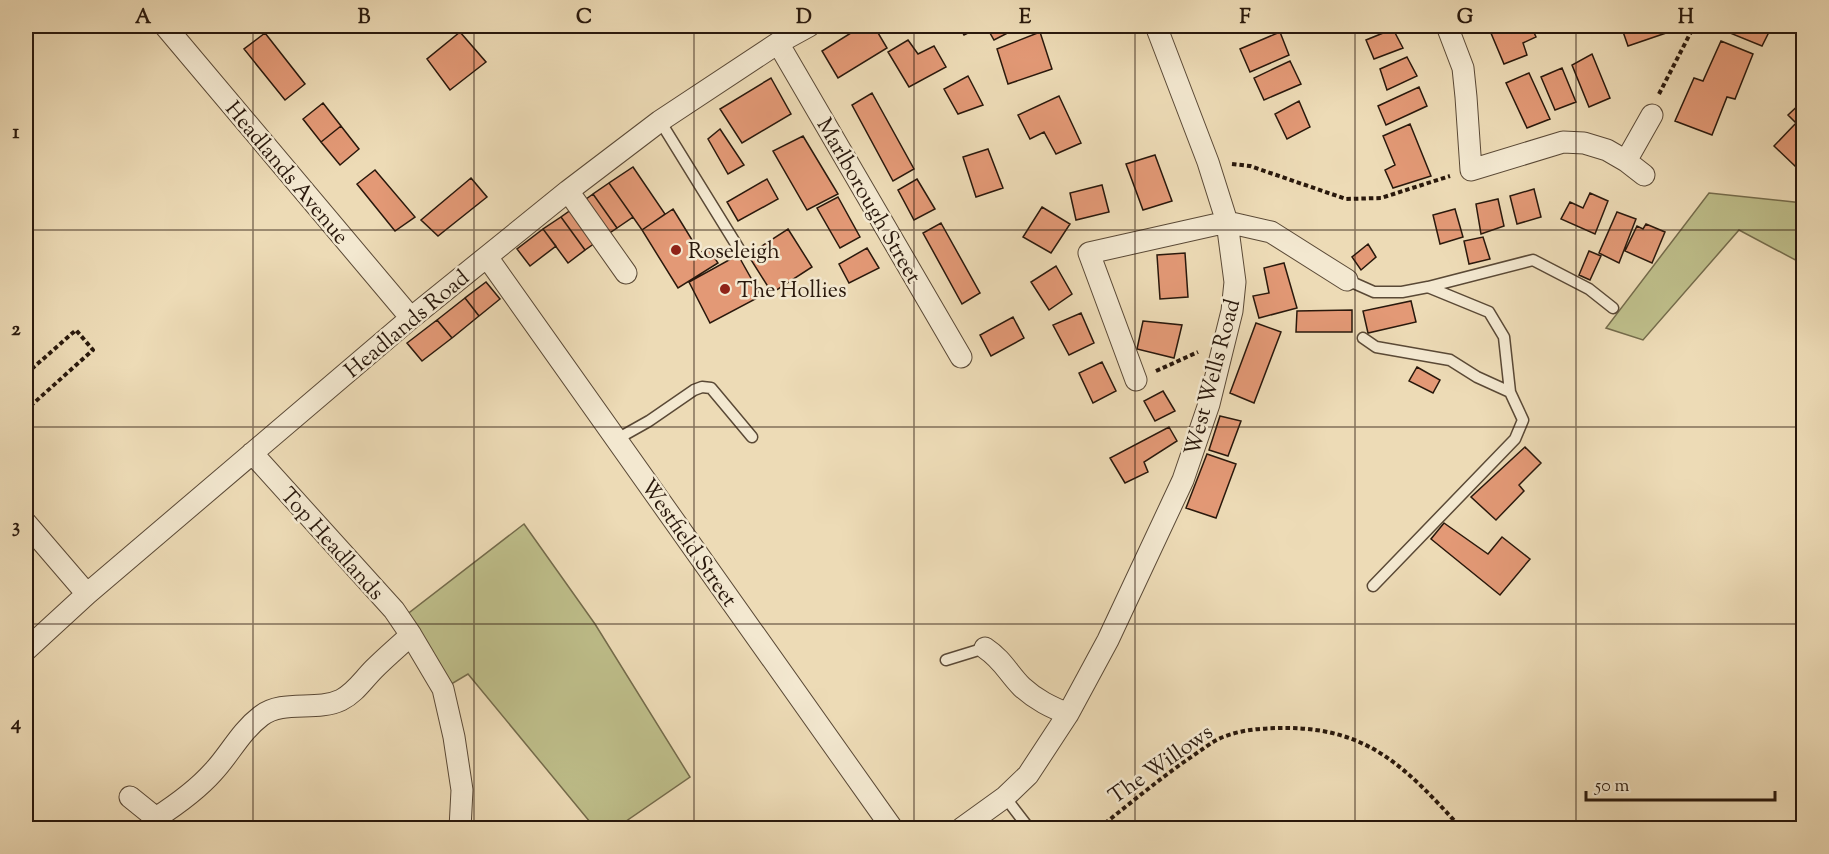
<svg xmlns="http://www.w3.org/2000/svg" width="1829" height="854" font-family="'Sorts Mill Goudy',serif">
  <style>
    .green { fill: #bebe8a; stroke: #746b4b; stroke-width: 1.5 }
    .building { fill: #e39976; stroke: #29180c; stroke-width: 1.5 }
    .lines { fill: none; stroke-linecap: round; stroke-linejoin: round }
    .lane-casing { stroke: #5a4936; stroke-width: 13 }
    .street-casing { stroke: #5a4936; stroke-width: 23 }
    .path { stroke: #29180c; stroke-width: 4; stroke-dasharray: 4.5 3; stroke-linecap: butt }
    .lane { stroke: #f3e8d0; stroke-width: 10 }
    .street { stroke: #f3e8d0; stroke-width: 21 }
    .grid { fill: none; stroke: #29180c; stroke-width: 1.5; stroke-opacity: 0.55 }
    .poi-dot { fill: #8f2418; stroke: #f3e8d0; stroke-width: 2 }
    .labels { text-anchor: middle; stroke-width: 5; stroke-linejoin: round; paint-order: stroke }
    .street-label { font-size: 22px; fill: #29180c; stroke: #f3e8d0 }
    .poi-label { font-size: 22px; fill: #29180c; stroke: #f3e8d0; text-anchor: start }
    .neatline { fill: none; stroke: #29180c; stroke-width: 2 }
    .grid-label { font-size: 20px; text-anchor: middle; font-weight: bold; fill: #29180c }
  </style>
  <rect width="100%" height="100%" fill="#eddbb6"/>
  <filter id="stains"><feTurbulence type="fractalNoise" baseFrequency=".00333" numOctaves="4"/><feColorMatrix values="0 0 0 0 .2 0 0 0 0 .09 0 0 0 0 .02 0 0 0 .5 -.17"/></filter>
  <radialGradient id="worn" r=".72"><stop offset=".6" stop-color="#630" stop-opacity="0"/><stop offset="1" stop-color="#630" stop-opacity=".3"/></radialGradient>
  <path class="green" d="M1709 193 1803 203V264L1739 230 1643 340 1606 328Z
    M524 524 595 624 690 777 616 828H595L468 674 443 689 401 619Z"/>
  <path class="building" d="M862 26H874L887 48 838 78 822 51Z
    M959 26H979L980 27 964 35Z
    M986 26H1021L994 40Z
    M1488 26H1531L1536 37 1523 43 1527 55 1504 64Z
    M1621 26H1666L1669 32 1628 46Z
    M1728 26H1772L1762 46 1725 31Z
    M1393 29 1403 48 1374 59 1366 40Z
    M460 32 486 62 450 90 427 59Z
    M1040 32 1052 69 1008 84 997 49Z
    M1280 32 1289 55 1250 72 1240 49Z
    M265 33 305 84 285 100 244 49Z
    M908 40 918 54 934 46 946 67 909 87 888 52Z
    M1721 41 1753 54 1735 99 1727 97 1712 135 1675 121 1694 78 1703 81Z
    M1592 54 1610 98 1589 107 1572 65Z
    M1407 57 1417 76 1387 90 1380 69Z
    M1290 61 1301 84 1264 100 1254 78Z
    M1562 68 1576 102 1555 110 1541 77Z
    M1529 73 1550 119 1527 128 1506 83Z
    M968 76 983 105 958 114 944 89Z
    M771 78 791 114 742 143 720 109Z
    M1419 87 1427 106 1386 125 1378 106Z
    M872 93 914 169 893 181 852 105Z
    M1059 96 1081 143 1056 154 1044 132 1030 139 1018 115Z
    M1804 100V158L1795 166 1774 146 1796 123 1788 115Z
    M1299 101 1310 127 1287 139 1275 114Z
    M323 103 341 126 321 142 303 119Z
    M1410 124 1431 176 1393 188 1385 170 1395 165 1383 136Z
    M341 126 359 149 340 165 321 142Z
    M720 129 744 165 728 174 708 139Z
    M803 136 838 194 807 210 773 151Z
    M988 149 1003 188 976 197 963 157Z
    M1155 155 1172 201 1143 210 1126 164Z
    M633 167 665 214 642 230 609 183Z
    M375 170 415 217 395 231 357 184Z
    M471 178 487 197 438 236 421 220Z
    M767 179 778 199 738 221 727 202Z
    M917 179 935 209 914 220 898 190Z
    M609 183 633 217 617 228 593 194Z
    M1102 185 1109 212 1076 220 1070 193Z
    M1534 189 1541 217 1517 224 1510 196Z
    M1590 193 1608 201 1595 234 1561 219 1570 202 1583 208Z
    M593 194 617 228 602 238 578 205Z
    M838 197 860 237 840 248 817 208Z
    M1498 199 1504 226 1481 234 1476 204Z
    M578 205 602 238 585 250 561 217Z
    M1042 207 1070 224 1051 253 1023 237Z
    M673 209 700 253 708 248 718 263 678 288 642 230Z
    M1455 209 1463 237 1440 244 1433 215Z
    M1617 212 1636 219 1619 263 1599 253Z
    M561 217 585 250 568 263 543 229Z
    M941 223 980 293 962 304 923 233Z
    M1646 224 1665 232 1652 263 1625 251 1637 226 1643 229Z
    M543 229 556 246 530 266 517 249Z
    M788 229 812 267 772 293 748 255Z
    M1483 237 1490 259 1469 264 1464 241Z
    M1368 244 1376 257 1361 270 1352 257Z
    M867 248 879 268 849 283 839 264Z
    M1589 251 1601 256 1590 280 1579 275Z
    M1185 253 1188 297 1160 299 1157 255Z
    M738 255 761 296 710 323 689 282Z
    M1284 263 1297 308 1259 318 1253 296 1269 293 1264 268Z
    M1056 266 1072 294 1049 310 1031 282Z
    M486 282 500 299 479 316 465 298Z
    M465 298 479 316 452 338 437 320Z
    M1411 301 1416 322 1368 333 1363 311Z
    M1352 310V332H1296L1297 311Z
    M1081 313 1094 343 1069 355 1053 325Z
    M1013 317 1024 338 991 356 980 335Z
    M437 320 452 338 422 361 407 343Z
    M1143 321 1182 325 1174 358 1137 349Z
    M1256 323 1281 332 1254 403 1230 393Z
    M1102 362 1116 391 1093 403 1079 373Z
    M1417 367 1440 380 1433 393 1409 381Z
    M1163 391 1175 411 1155 421 1144 401Z
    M1220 416 1241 421 1228 456 1209 450Z
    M1169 427 1177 441 1144 462 1148 472 1125 483 1110 458Z
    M1525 447 1541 463 1519 485 1524 491 1496 520 1471 497Z
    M1207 454 1236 464 1216 518 1186 508Z
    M1444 523 1488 554 1502 537 1530 559 1500 595 1431 539Z"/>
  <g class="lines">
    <defs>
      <path id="lane" d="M660 121 739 249
        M1347 280 1374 292H1402L1428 287 1489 312 1504 337 1510 392 1477 377 1450 360 1376 347 1363 338
        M1428 287 1533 260 1589 289 1613 308
        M617 439 649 421 694 390 702 387 711 388 752 437
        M1373 586 1515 439 1523 420 1510 392
        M946 660 985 648
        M1005 797 1028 827"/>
      <path id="street" d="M165 26 411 318
        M1447 26 1463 68 1466 97 1471 170 1563 142 1584 143 1607 150 1626 161 1644 175
        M778 43 961 357
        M1626 161 1652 115
        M568 191 626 273
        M487 257 892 828
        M1136 380 1089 253 1227 222 1271 232 1347 280
        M252 453 394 610 411 635 443 689 454 737 462 790 460 828
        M26 523 87 594
        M985 648C1003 660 1008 673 1022 687 1036 700 1051 707 1068 714
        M26 650 87 594 411 318 568 191 660 121 778 43 809 26
        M130 797 156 818V828
        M156 818C176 805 197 790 213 772 230 754 240 732 261 716 283 699 316 712 341 700 355 693 363 680 374 669 386 657 399 646 411 635
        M962 828 1005 797 1028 775 1068 714 1108 640 1183 480 1209 404 1232 311 1235 282 1227 222 1208 162 1156 26"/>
    </defs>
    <use href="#lane" class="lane-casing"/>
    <use href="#street" class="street-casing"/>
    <path class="path" d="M1659 94 1694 26
      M1232 164 1250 166 1346 199 1381 198 1450 176
      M1156 371 1198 352
      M26 374 76 330 93 350 26 410
      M1099 828C1132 802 1165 774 1200 751 1207 746 1215 740 1223 737 1243 729 1265 728 1286 728 1370 728 1408 770 1461 828"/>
    <use href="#lane" class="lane"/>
    <use href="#street" class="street"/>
  </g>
  <path class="grid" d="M253 26V828M474 26V828M694 26V828M914 26V828M1135 26V828M1355 26V828M1576 26V828M26 230H1804M26 427H1804M26 624H1804"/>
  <g class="poi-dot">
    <circle cx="676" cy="250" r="6"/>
    <circle cx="725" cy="289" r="6"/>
  </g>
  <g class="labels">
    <g class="street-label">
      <text transform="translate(288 172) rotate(50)" y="8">Headlands Avenue</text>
      <text transform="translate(870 200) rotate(60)" y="8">Marlborough Street</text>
      <text transform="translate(406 323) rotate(-40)" y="8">Headlands Road</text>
      <text transform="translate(1211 377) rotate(-75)" y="8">West Wells Road</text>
      <text transform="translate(690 542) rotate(55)" y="8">Westfield Street</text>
      <text transform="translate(333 543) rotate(48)" y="8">Top Headlands</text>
      <text transform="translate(1160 763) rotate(-35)" y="8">The Willows</text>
    </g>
    <g class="poi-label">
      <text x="688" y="258">Roseleigh</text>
      <text x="737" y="297">The Hollies</text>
    </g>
  </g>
  <rect width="1829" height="854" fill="none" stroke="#eddbb6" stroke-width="66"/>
  <path d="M1586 791v9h189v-9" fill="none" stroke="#29180c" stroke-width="3"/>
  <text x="1595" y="791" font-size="18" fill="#29180c" stroke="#f3e8d0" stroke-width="4.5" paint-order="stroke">50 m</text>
  <rect x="33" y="33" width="1763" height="788" class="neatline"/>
  <g class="grid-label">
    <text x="143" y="23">A</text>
    <text x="364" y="23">B</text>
    <text x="584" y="23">C</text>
    <text x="804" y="23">D</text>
    <text x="1025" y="23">E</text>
    <text x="1245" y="23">F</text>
    <text x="1465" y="23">G</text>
    <text x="1686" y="23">H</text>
    <text x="16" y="138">1</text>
    <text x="16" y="335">2</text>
    <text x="16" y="532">3</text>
    <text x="16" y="729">4</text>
  </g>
  <rect width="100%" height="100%" filter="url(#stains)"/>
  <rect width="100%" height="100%" fill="url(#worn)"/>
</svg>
